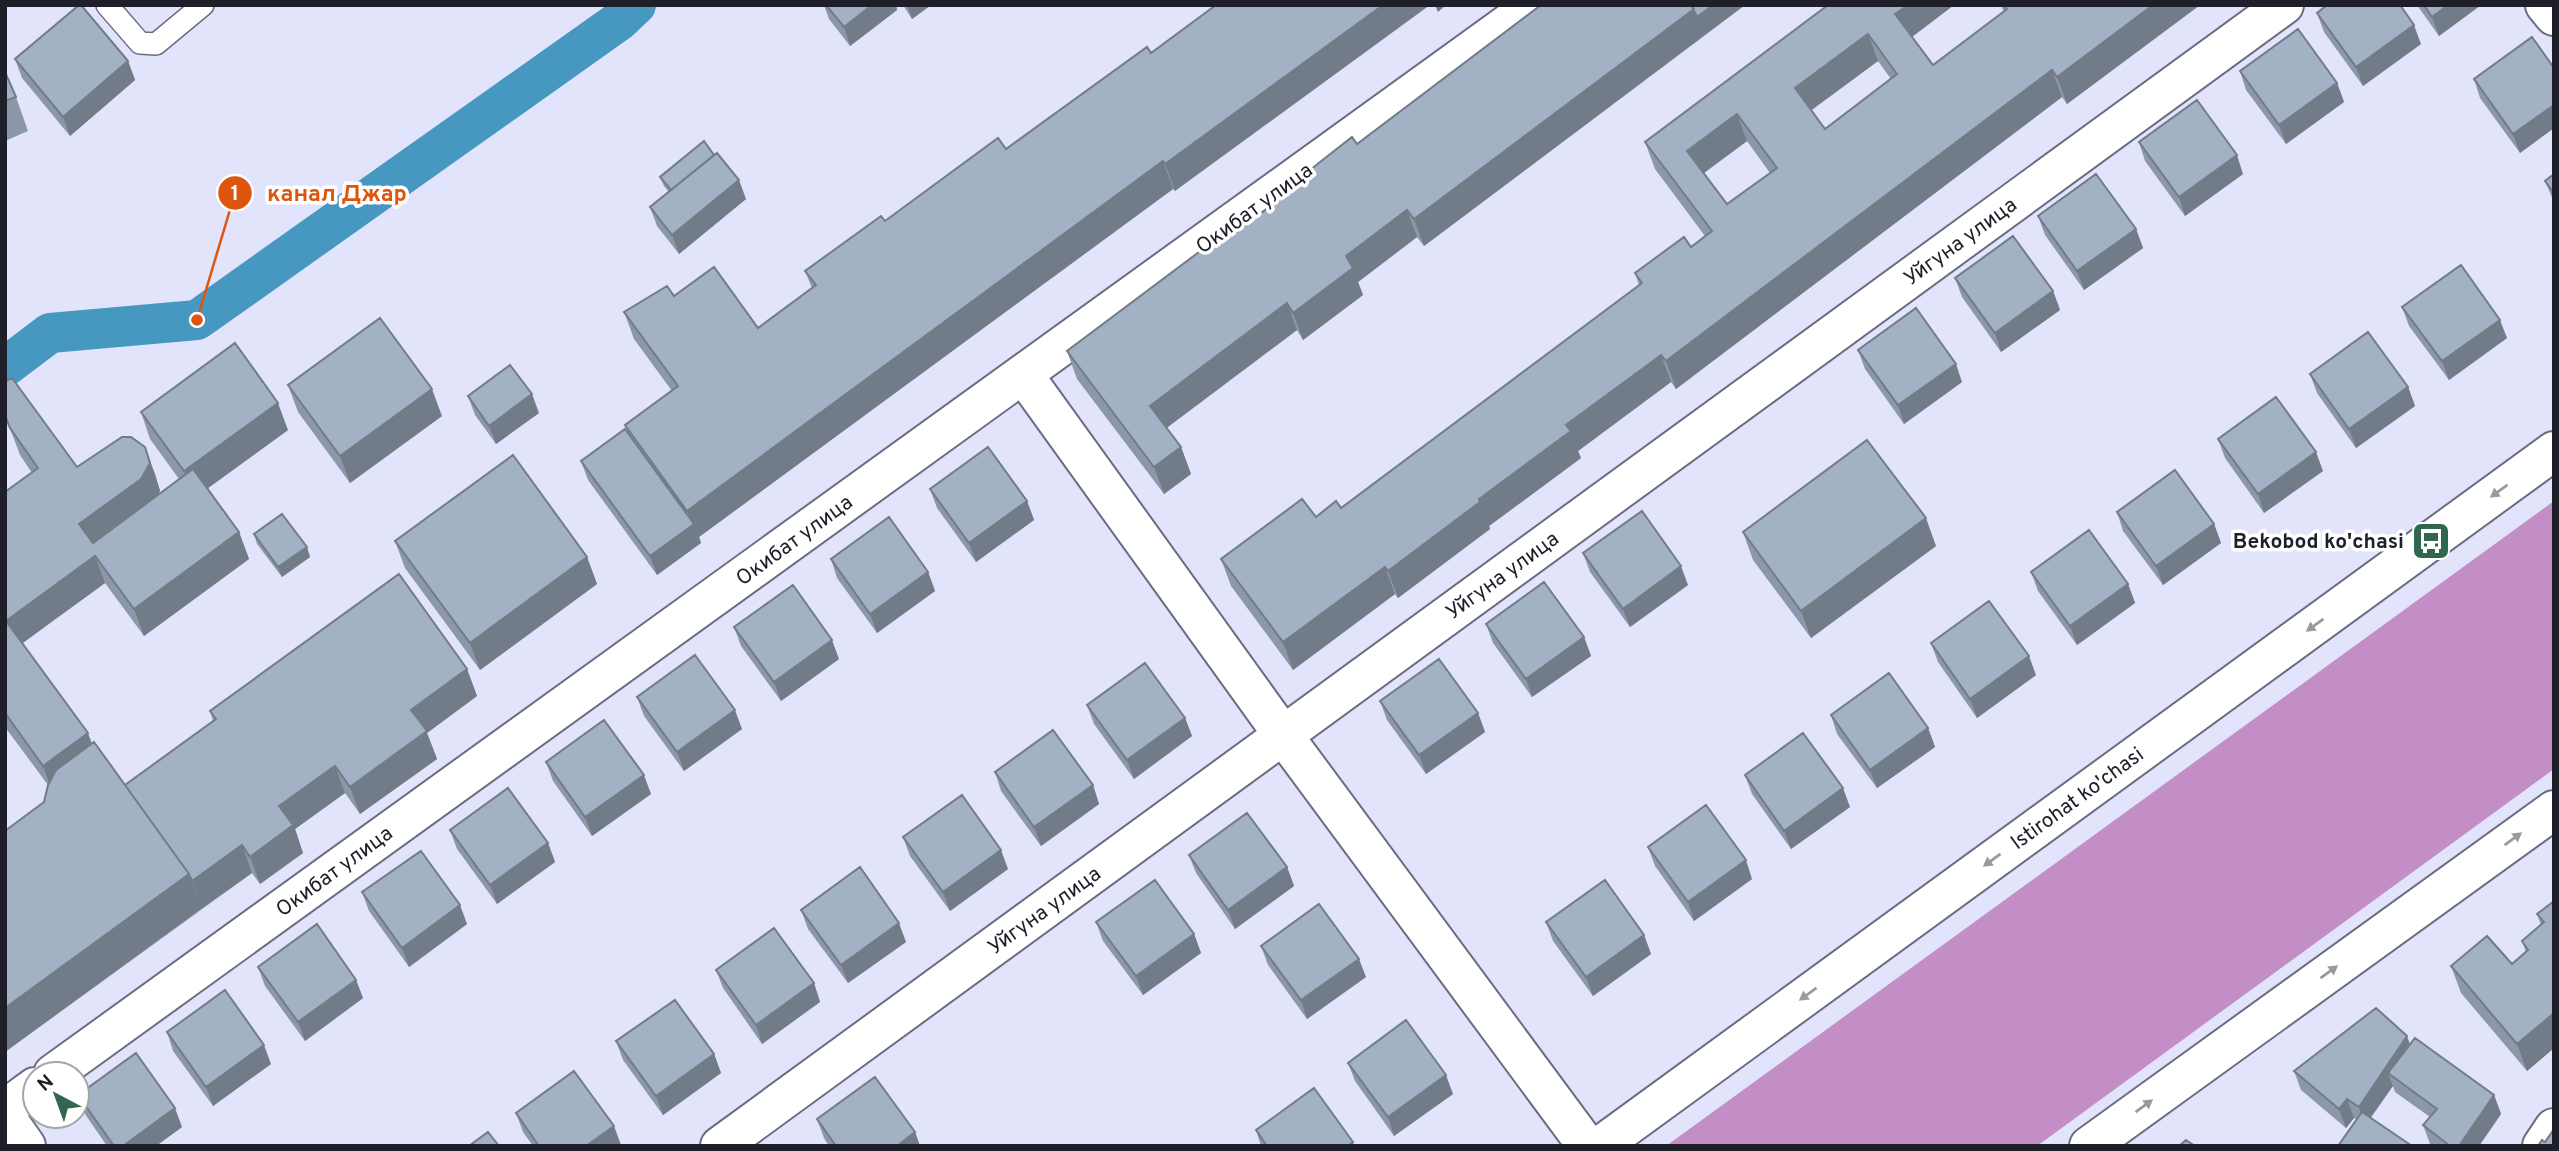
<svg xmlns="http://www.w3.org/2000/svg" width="2559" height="1151" font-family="Overpass,sans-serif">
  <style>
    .forest { fill: #c38dc5 }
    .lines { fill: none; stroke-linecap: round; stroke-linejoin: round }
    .canal { stroke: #4698c0; stroke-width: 40 }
    .lane-casing { stroke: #6a6d80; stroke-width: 24 }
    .street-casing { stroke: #6a6d80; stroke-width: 42 }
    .secondary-casing { stroke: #6a6d80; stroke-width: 42 }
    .lane { stroke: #fff; stroke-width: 21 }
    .street { stroke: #fff; stroke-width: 38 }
    .secondary { stroke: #fff; stroke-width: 38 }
    .wall { fill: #8c98a9; fill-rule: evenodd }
    .shaded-wall { fill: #727c89 }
    .building { fill: #a3b1c4; stroke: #727c89; stroke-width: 2; fill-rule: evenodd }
    .oneway { fill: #9a9a9e }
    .labels { text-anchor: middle; stroke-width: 7; stroke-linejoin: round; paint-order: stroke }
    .street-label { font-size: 21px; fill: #1e1f28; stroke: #fff }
    .poi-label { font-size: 21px; font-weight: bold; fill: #1e1f28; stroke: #fff; text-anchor: end }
    .leader { fill: none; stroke: #de560d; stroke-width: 2.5 }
    .callout-dot { fill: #de560d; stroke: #fff; stroke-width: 2.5 }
    .mark-label { font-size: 21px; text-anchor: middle; font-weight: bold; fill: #fff }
    .callout-label { font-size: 23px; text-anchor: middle; font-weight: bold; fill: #de560d; stroke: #fff; stroke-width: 7; stroke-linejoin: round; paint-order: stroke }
  </style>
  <rect width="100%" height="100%" fill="#e1e4fb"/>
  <path class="forest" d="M2554 501V769L2037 1146H1666Z"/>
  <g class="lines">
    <path class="canal" d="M5 367 50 333 197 320 619 21 636 5"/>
    <defs>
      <path id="lane" d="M107 5 140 43 156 44 203 5"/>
      <path id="street" d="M2545 5 2554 16
        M1023 374 1283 735 1587 1146
        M53 1074 1534 5
        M5 1109 35 1087
        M5 1116 26 1146
        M720 1146 2284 5
        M2542 1146 2554 1128"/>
      <path id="secondary" d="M1600 1146 2554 451
        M2089 1146 2554 810"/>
    </defs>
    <use href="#lane" class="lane-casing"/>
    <use href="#street" class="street-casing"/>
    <use href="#secondary" class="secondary-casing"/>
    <use href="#lane" class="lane"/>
    <use href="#street" class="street"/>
    <use href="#secondary" class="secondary"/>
  </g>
  <path class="wall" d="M824 5H896L897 10 850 46 829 19Z
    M903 5H931L912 19Z
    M1541 5H1745L1424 246 1417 237 1358 282 1363 295 1303 340 1297 330 1166 428 1181 447 1191 474 1164 494 1077 379 1067 351 1235 233 1293 189 1292 184 1357 144Z
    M1828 5H1954L1912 37 1933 65 2004 12 2001 5H2200L2067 104 2062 97 1676 389 1671 382 1578 451 1581 458 1489 526 1490 529 1398 598 1395 594 1293 670 1231 586 1221 559 1316 517 1341 508 1639 285 1635 273 1691 247 1705 236 1655 169 1645 142ZM1878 61 1891 79 1825 129 1811 110ZM1747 141 1770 173 1727 204 1704 173Z
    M2417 5H2481L2439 36Z
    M2317 13 2421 44 2363 86 2324 32Z
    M1147 47 1175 191 1173 189 699 537 701 543 657 575 588 480 581 461 628 433 625 425 672 391 634 339 624 312 674 296 758 328 812 288 805 271 885 221 1006 149Z
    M15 59 128 61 135 80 70 136 22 78Z
    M2554 68V128L2520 153 2480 98 2474 79Z
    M2240 71 2337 83 2344 102 2286 144 2246 90Z
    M5 72 16 97 28 131 5 141Z
    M2139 142 2243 174 2185 216 2145 161Z
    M2554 174V202L2545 181Z
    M660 177 746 199 679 254 657 226 650 207 669 192 664 186Z
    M2038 216 2136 229 2143 248 2084 290 2045 235Z
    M1955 278 2053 291 2060 310 2001 352 1962 297Z
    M2402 307 2507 338 2449 380 2409 326Z
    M1858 350 1962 382 1904 424 1865 369Z
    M2310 374 2408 387 2415 406 2356 448 2317 393Z
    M288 385 442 416 350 483 298 412Z
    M468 396 539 413 496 444 475 415Z
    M141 412 288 430 208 488 239 532 249 559 144 636 105 583 22 643 92 744 125 785 213 721 210 711 467 669 477 696 427 733 437 759 360 814 345 793 295 829 303 853 260 884 252 873 5 1052 48 785 5 727V492L32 473 20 455 5 415 77 467 155 474 160 491 157 496 179 479 150 439Z
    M2218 439 2323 471 2264 513 2225 458Z
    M930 489 1027 501 1034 520 976 562 937 508Z
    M2117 512 2214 524 2221 543 2163 585 2123 531Z
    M1743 532 1936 546 1811 638 1753 560Z
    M254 534 310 557 282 577 257 544Z
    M395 541 587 557 597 584 480 670 405 568Z
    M1583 553 1688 585 1630 627 1590 572Z
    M831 559 928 572 935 591 877 633 837 578Z
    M2031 572 2128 584 2135 603 2077 645 2038 591Z
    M1486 624 1584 637 1591 656 1532 697 1493 643Z
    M734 627 839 659 781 701 741 646Z
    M1931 643 2036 675 1977 718 1938 662Z
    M637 697 742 729 684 771 644 716Z
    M1380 701 1478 713 1485 732 1426 774 1387 720Z
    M1087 705 1185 718 1192 736 1134 779 1094 724Z
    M1831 715 1928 728 1935 747 1877 788 1837 734Z
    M546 762 651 794 592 836 553 781Z
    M995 772 1093 785 1099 804 1041 846 1001 791Z
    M1745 775 1850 807 1791 849 1752 794Z
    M450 830 548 843 555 862 497 904 457 849Z
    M903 837 1008 869 950 911 910 856Z
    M1648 847 1752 879 1694 921 1655 866Z
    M1189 855 1287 867 1294 886 1235 929 1196 873Z
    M362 892 467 924 409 967 369 911Z
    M2554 901V1048L2527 1071 2461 993 2451 966 2512 964 2526 952 2522 941 2541 925 2537 914Z
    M801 910 906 942 848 983 808 929Z
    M1096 922 1194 934 1201 953 1143 995 1103 941Z
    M1546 922 1644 935 1651 954 1593 996 1553 941Z
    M1261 946 1366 977 1307 1019 1268 965Z
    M258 967 356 980 363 998 305 1041 265 986Z
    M716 970 814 983 820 1002 762 1044 723 988Z
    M167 1032 271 1064 213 1106 173 1051Z
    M616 1041 714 1054 721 1073 663 1115 623 1060Z
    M2410 1044 2494 1095 2501 1114 2479 1146H2432L2430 1144 2423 1125 2430 1117 2395 1092 2393 1086 2357 1120 2354 1118 2346 1128 2301 1090 2294 1071Z
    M1348 1063 1453 1094 1394 1136 1355 1081Z
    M78 1095 182 1127 156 1146H107L85 1114Z
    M516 1113 621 1145 619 1146H533L523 1132Z
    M817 1119 915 1132 920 1146H829L824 1138Z
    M1256 1130 1353 1142 1354 1146H1261Z"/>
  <path class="shaded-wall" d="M872 5H896L897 10 850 46 844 27Z
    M907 5H931L912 19Z
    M1383 5H1430L1175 191 1165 164Z
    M1435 5H1446L1438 12Z
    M1713 5H1745L1424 246 1414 219 1694 9Z
    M1908 5H1954L1905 42 1895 14Z
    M2153 5H2200L2067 104 2057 77Z
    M2448 5H2481L2439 36 2432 17Z
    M2414 25 2421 44 2363 86 2356 67Z
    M1868 34 1878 61 1805 115 1795 88Z
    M128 61 135 80 70 136 63 117Z
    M2052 70 2062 97 1676 389 1666 361Z
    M2337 83 2344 102 2286 144 2279 125Z
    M2554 105V128L2520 153 2513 134Z
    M1737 114 1747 141 1697 178 1687 151Z
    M2237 155 2243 174 2185 216 2179 197Z
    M1163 161 1173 189 699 537 701 543 657 575 650 556 692 525 687 511Z
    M739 180 746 199 679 254 672 235Z
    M1407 210 1417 237 1358 282 1363 295 1303 340 1293 313 1346 256Z
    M2136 229 2143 248 2084 290 2077 271Z
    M2053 291 2060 310 2001 352 1995 333Z
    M1287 303 1297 330 1160 433 1150 406Z
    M2500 320 2507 338 2449 380 2442 361Z
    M1661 355 1671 382 1578 451 1581 458 1489 526 1490 529 1398 598 1388 571 1479 499 1566 425Z
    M1956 364 1962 382 1904 424 1898 405Z
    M2408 387 2415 406 2356 448 2349 429Z
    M432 389 442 416 350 483 340 456Z
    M532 394 539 413 496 444 489 426Z
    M278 403 288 430 193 499 184 471Z
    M145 447 155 474 160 491 151 506 89 551 79 524Z
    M1181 447 1191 474 1164 494 1154 467Z
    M2316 452 2323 471 2264 513 2258 494Z
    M1027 501 1034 520 976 562 969 543Z
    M1926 518 1936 546 1811 638 1801 611Z
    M2214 524 2221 543 2163 585 2156 566Z
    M239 532 249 559 144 636 134 609Z
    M307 547 310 557 282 577 278 567Z
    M95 556 105 583 16 648 6 621Z
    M587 557 597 584 480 670 470 643Z
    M1681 566 1688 585 1630 627 1623 609Z
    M1385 567 1395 594 1293 670 1283 642Z
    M928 572 935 591 877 633 870 614Z
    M2128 584 2135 603 2077 645 2070 626Z
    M1584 637 1591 656 1532 697 1526 679Z
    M832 640 839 659 781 701 774 682Z
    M2029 656 2036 675 1977 718 1970 699Z
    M467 669 477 696 427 733 437 759 360 814 350 787 411 710Z
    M735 710 742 729 684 771 677 752Z
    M1478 713 1485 732 1426 774 1419 755Z
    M1185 718 1192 736 1134 779 1127 760Z
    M1928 728 1935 747 1877 788 1870 770Z
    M88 733 98 760 53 793 43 766Z
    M335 766 345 793 295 829 303 853 260 884 250 857 279 806Z
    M644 775 651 794 592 836 585 817Z
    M1093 785 1099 804 1041 846 1034 827Z
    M1843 788 1850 807 1791 849 1784 831Z
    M548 843 555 862 497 904 490 885Z
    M242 845 252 873 202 908 192 881Z
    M1001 850 1008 869 950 911 943 892Z
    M1746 860 1752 879 1694 921 1688 902Z
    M1287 867 1294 886 1235 929 1228 910Z
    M189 874 202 908 5 1052V1008Z
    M460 905 467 924 409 967 402 948Z
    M899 923 906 942 848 983 841 965Z
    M1194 934 1201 953 1143 995 1136 976Z
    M1644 935 1651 954 1593 996 1586 977Z
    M1359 959 1366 977 1307 1019 1301 1000Z
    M356 980 363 998 305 1041 298 1022Z
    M814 983 820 1002 762 1044 756 1025Z
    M2554 1013V1048L2527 1071 2517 1044Z
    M2407 1036 2414 1055 2388 1073 2393 1086 2365 1126 2359 1107Z
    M264 1045 271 1064 213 1106 206 1087Z
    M714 1054 721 1073 663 1115 656 1096Z
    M1446 1075 1453 1094 1394 1136 1388 1117Z
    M2494 1095 2501 1114 2479 1146H2459Z
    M2347 1099 2354 1118 2346 1128 2339 1109Z
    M175 1108 182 1127 156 1146H123Z
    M614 1126 621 1145 619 1146H586Z
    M915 1132 920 1146H897Z"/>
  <path class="building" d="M79 5H81L128 61 63 117 15 59Z
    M826 5H872L844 27Z
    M1216 5H1383L1165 164 1163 161 687 511 625 425 678 386 624 312 667 286 674 296 714 267 758 328 816 285 805 271 881 216 885 221 998 138 1006 149 1147 47 1151 53Z
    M1541 5H1691L1694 9 1414 219 1407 210 1346 256 1353 268 1293 313 1287 303 1150 406 1181 447 1154 467 1067 351 1231 228 1235 233 1295 187 1292 184 1352 137 1357 144Z
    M1691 5H1713L1697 17Z
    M1828 5H1908L1895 14 1933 65 2007 9 2004 5H2153L2057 77 2052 70 1666 361 1661 355 1566 425 1571 431 1479 499 1480 502 1388 571 1385 567 1283 642 1221 559 1302 499 1316 517 1336 501 1341 508 1642 283 1635 273 1684 237 1691 247 1712 231 1645 142ZM1868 34 1897 74 1825 129 1795 88ZM1737 114 1777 168 1727 204 1687 151Z
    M2327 5H2400L2414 25 2356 67 2317 13Z
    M2424 5H2448L2432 17Z
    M2298 29 2337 83 2279 125 2240 71Z
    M2532 37 2554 68V105L2513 134 2474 79Z
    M5 72 16 97 5 101Z
    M2197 100 2237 155 2179 197 2139 142Z
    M704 141 714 155 671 190 660 177Z
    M717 153 739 180 672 235 650 207Z
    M2096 174 2136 229 2077 271 2038 216Z
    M2554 174V193L2545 181Z
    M2013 236 2053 291 1995 333 1955 278Z
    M2461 265 2500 320 2442 361 2402 307Z
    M1916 308 1956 364 1898 405 1858 350Z
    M380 318 432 389 340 456 288 385Z
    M2368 332 2408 387 2349 429 2310 374Z
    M235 343 278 403 184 471 141 412Z
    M510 365 532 394 489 426 468 396Z
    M12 378 77 467 122 437H131L145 447 150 463 141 479 79 524 93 543 193 469 239 532 134 609 95 556 6 621 88 733 43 766 5 713V492L38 468 10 428 5 415V382Z
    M2276 397 2316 452 2258 494 2218 439Z
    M625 429 694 524 650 556 581 461Z
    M1867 440 1926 518 1801 611 1743 532Z
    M988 447 1027 501 969 543 930 489Z
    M513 455 587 557 470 643 395 541Z
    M2175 470 2214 524 2156 566 2117 512Z
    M1642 511 1681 566 1623 609 1583 553Z
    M282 514 307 547 278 567 254 534Z
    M889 517 928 572 870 614 831 559Z
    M2089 530 2128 584 2070 626 2031 572Z
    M399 574 467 669 411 710 427 731 350 787 335 766 279 806 293 825 250 857 242 845 192 881 189 874 125 785 216 719 210 711Z
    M1544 582 1584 637 1526 679 1486 624Z
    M793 585 832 640 774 682 734 627Z
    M1989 601 2029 656 1970 699 1931 643Z
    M695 655 735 710 677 752 637 697Z
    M1439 659 1478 713 1419 755 1380 701Z
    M1145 663 1185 718 1127 760 1087 705Z
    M1889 673 1928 728 1870 770 1831 715Z
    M604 720 644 775 585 817 546 762Z
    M1053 730 1093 785 1034 827 995 772Z
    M1803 733 1843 788 1784 831 1745 775Z
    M94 742 189 874 5 1008V831L44 802 48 785 56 770Z
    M508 788 548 843 490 885 450 830Z
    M962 795 1001 850 943 892 903 837Z
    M1706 805 1746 860 1688 902 1648 847Z
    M1247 813 1287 867 1228 910 1189 855Z
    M421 851 460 905 402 948 362 892Z
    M860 867 899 923 841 965 801 910Z
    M1155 880 1194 934 1136 976 1096 922Z
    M1605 880 1644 935 1586 977 1546 922Z
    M2554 901V1013L2517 1044 2451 966 2487 936 2512 964 2528 950 2522 941 2544 922 2537 914Z
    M1319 904 1359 959 1301 1000 1261 946Z
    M317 924 356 980 298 1022 258 967Z
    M774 928 814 983 756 1025 716 970Z
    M225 990 264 1045 206 1087 167 1032Z
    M675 1000 714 1054 656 1096 616 1041Z
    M2376 1008 2407 1036 2359 1107 2347 1099 2339 1109 2294 1071Z
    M1406 1020 1446 1075 1388 1117 1348 1063Z
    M2415 1038 2494 1095 2459 1146H2450L2423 1125 2437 1109 2388 1073Z
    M136 1053 175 1108 123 1146H114L78 1095Z
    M574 1071 614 1126 586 1146H539L516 1113Z
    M875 1077 915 1132 897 1146H836L817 1119Z
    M1314 1088 1353 1142 1348 1146H1267L1256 1130Z
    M2362 1112 2412 1146H2338Z
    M2554 1129V1146H2538L2542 1140 2545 1142Z
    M488 1132 499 1146H469Z
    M2186 1140 2195 1146H2179Z"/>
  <defs><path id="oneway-solid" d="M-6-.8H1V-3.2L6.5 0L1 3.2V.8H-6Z" transform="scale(1.75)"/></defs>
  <g class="oneway">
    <use href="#oneway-solid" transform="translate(2499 491) rotate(144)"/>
    <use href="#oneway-solid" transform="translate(2315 625) rotate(144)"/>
    <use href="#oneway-solid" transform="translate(2513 839) rotate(-36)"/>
    <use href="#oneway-solid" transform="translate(1992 860) rotate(144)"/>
    <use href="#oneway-solid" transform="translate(2329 972) rotate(-36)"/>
    <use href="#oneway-solid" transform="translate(1808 994) rotate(144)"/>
    <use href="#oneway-solid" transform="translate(2144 1106) rotate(-36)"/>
  </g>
  <defs>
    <symbol id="bus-square" viewBox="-11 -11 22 22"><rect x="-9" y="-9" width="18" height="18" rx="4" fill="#30674e" stroke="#fff"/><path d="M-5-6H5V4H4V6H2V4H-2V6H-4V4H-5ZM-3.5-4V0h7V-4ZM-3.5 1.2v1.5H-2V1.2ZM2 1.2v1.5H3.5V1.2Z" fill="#fff"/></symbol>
  </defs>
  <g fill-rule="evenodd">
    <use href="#bus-square" x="2409" y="519" width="44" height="44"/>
  </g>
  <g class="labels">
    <g class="street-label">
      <text transform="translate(1254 208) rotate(-36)" y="7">Окибат улица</text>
      <text transform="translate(1960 241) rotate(-36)" y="7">Уйгуна улица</text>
      <text transform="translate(794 540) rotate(-36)" y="7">Окибат улица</text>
      <text transform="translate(1502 575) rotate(-36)" y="7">Уйгуна улица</text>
      <text transform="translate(2077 798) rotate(-36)" y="7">Istirohat ko'chasi</text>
      <text transform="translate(334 871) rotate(-36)" y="7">Окибат улица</text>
      <text transform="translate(1044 910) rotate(-36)" y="7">Уйгуна улица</text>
    </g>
    <g class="poi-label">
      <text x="2404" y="548">Bekobod ko'chasi</text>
    </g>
  </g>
  <path class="leader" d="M197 320L235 193"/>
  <g class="callout-dot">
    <circle cx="197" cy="320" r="7"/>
    <circle cx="235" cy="193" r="18"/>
  </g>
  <g class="mark-label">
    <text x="235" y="200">1</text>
  </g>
  <g class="callout-label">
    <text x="337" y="201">канал Джар</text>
  </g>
  <rect width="2559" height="1151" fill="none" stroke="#1e1f28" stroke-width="14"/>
  <g transform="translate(56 1095) rotate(319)"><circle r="33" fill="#ffffff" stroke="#a5a5a9" stroke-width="2"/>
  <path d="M0-5L12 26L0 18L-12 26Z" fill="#30674e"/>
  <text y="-10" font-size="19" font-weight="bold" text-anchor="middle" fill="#1e1f28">N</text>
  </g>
</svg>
